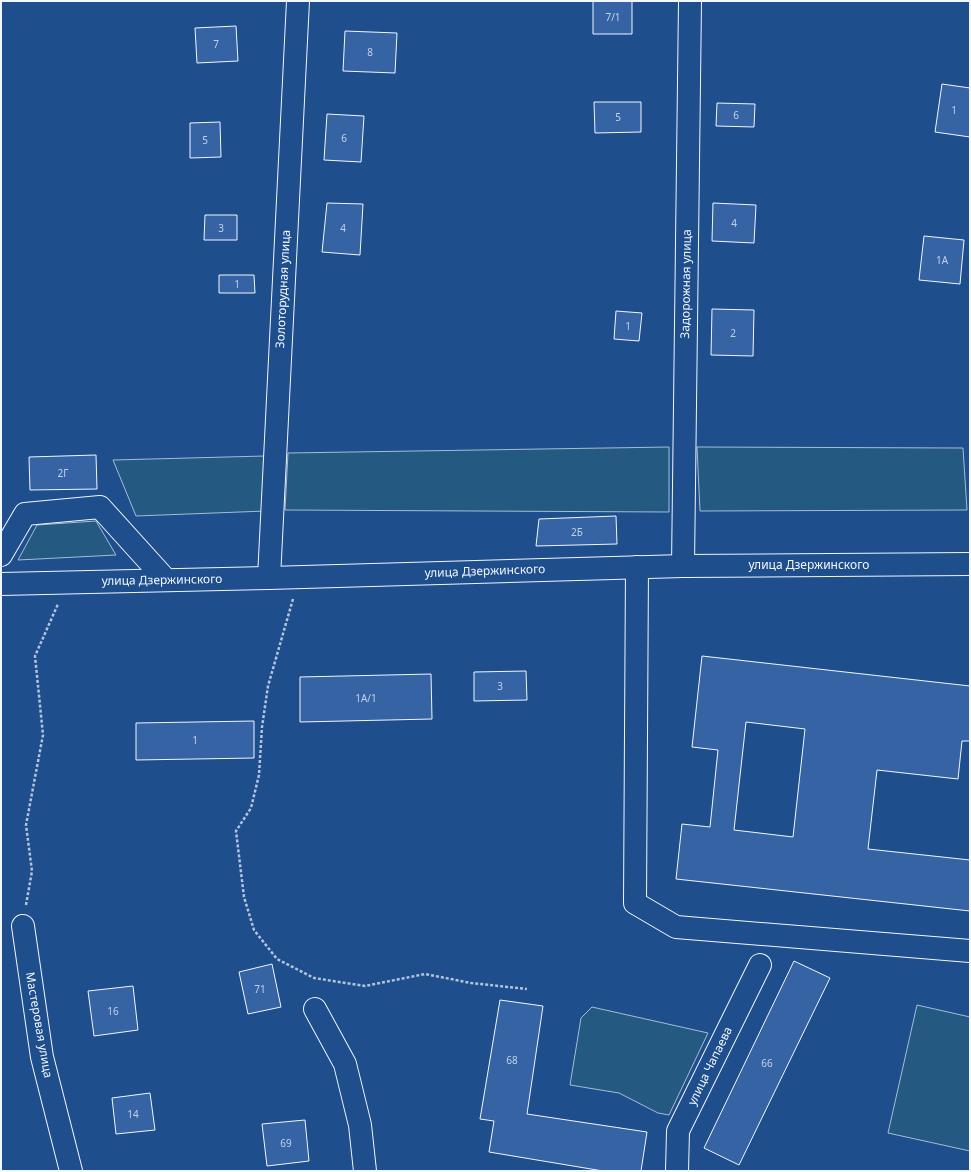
<svg xmlns="http://www.w3.org/2000/svg" width="971" height="1172" font-family="'Noto Sans',sans-serif">
  <style>
    .green { fill: #245a82; stroke: #a8bbd7 }
    .building { fill: #3563a3; stroke: #f2f6ff; fill-rule: evenodd }
    .lines { fill: none; stroke-linecap: round; stroke-linejoin: round }
    .minor-casing { stroke: #f2f6ff; stroke-width: 24 }
    .major-casing { stroke: #f2f6ff; stroke-width: 24 }
    .path { stroke: #b3c4dc; stroke-width: 2.5; stroke-dasharray: 3 2; stroke-linecap: butt }
    .minor { stroke: #1f4e8c; stroke-width: 22 }
    .major { stroke: #1f4e8c; stroke-width: 22 }
    .labels { text-anchor: middle; stroke-width: 3; stroke-linejoin: round; paint-order: stroke }
    .number-label { font-size: 10px; fill: #c3d1e8 }
    .street-label { font-size: 12px; fill: #f2f6ff; stroke: #1f4e8c }
  </style>
  <rect width="100%" height="100%" fill="#1f4e8c"/>
  <path class="green" d="M669 447V512L285 510 288 453Z
    M697 447 963 448 967 510 700 511Z
    M265 456 266 511 136 516 113 460Z
    M96 521 116 555 18 560 37 525Z
    M917 1005 970 1017V1151L888 1133Z
    M592 1007 708 1033 669 1115 658 1113 619 1093 570 1085 581 1018Z"/>
  <path class="building" d="M593 1H632V34H593Z
    M236 26 238 61 197 63 195 28Z
    M345 31 397 33 395 73 343 71Z
    M942 84 970 88V137L935 132Z
    M594 102H641V132L595 133Z
    M717 103 755 104 754 127 716 126Z
    M327 114 364 116 361 162 324 160Z
    M220 122 221 157 190 158V123Z
    M327 203 363 204 360 255 322 252Z
    M713 203 756 205 754 243 712 241Z
    M205 215H237V240H204Z
    M924 236 964 240 960 284 919 280Z
    M219 275H254L255 293H219Z
    M712 309 754 310 753 356 711 355Z
    M616 311 642 313 639 341 614 339Z
    M96 455 97 489 30 490 29 457Z
    M616 516 617 544 536 546 539 519Z
    M702 656 970 686V741H962L958 779 877 770 868 849 970 860V911L676 879 682 824 710 827 718 750 692 747ZM746 722 805 729 793 837 734 830Z
    M526 671 527 700 474 701V672Z
    M431 674 432 719 300 722V677Z
    M254 721V758L136 760V723Z
    M794 961 830 978 739 1165 704 1148Z
    M272 964 281 1007 248 1014 239 972Z
    M133 986 138 1030 94 1036 88 991Z
    M500 1000 543 1006 527 1114 647 1132 641 1171H603L489 1152 494 1121 480 1119Z
    M150 1093 155 1130 116 1134 112 1098Z
    M305 1120 309 1161 267 1166 262 1124Z"/>
  <g class="lines">
    <defs>
      <path id="minor" d="M1 555 25 514 100 507 166 580
        M683 566 690 1
        M637 567 635 903 676 927 970 951
        M269 578 298 1
        M23 926 42 1057 71 1171
        M315 1009 345 1064 360 1125 365 1171
        M677 1171 678 1131 760 965"/>
      <path id="major" d="M1 584 269 578 683 566 970 564"/>
    </defs>
    <use href="#minor" class="minor-casing"/>
    <use href="#major" class="major-casing"/>
    <path class="path" d="M293 599 268 686 262 727 259 775 251 808 236 831 244 897 254 930 277 959 314 978 365 986 425 974 471 983 527 989
      M26 905 32 871 26 825 43 735 35 656 58 604"/>
    <use href="#minor" class="minor"/>
    <use href="#major" class="major"/>
  </g>
  <g class="labels">
    <g class="number-label">
      <text x="613" y="21">7/1</text>
      <text x="216" y="48">7</text>
      <text x="370" y="56">8</text>
      <text x="954" y="114">1</text>
      <text x="736" y="119">6</text>
      <text x="618" y="121">5</text>
      <text x="344" y="142">6</text>
      <text x="205" y="144">5</text>
      <text x="734" y="227">4</text>
      <text x="221" y="232">3</text>
      <text x="343" y="232">4</text>
      <text x="942" y="264">1А</text>
      <text x="237" y="288">1</text>
      <text x="628" y="330">1</text>
      <text x="733" y="337">2</text>
      <text x="63" y="477">2Г</text>
      <text x="577" y="536">2Б</text>
      <text x="500" y="690">3</text>
      <text x="366" y="702">1А/1</text>
      <text x="195" y="744">1</text>
      <text x="260" y="993">71</text>
      <text x="113" y="1015">16</text>
      <text x="512" y="1064">68</text>
      <text x="767" y="1067">66</text>
      <text x="133" y="1118">14</text>
      <text x="286" y="1147">69</text>
    </g>
    <g class="street-label">
      <text transform="translate(686 284) rotate(-89)" y="4">Задорожная улица</text>
      <text transform="translate(283 289) rotate(-87)" y="4">Золоторудная улица</text>
      <text x="809" y="569">улица Дзержинского</text>
      <text transform="translate(485 571) rotate(-2)" y="4">улица Дзержинского</text>
      <text transform="translate(162 580) rotate(-1)" y="4">улица Дзержинского</text>
      <text transform="translate(39 1025) rotate(80)" y="4">Мастеровая улица</text>
      <text transform="translate(710 1066) rotate(-64)" y="4">улица Чапаева</text>
    </g>
  </g>
  <rect width="971" height="1172" fill="none" stroke="#f2f6ff" stroke-width="4"/>
</svg>
